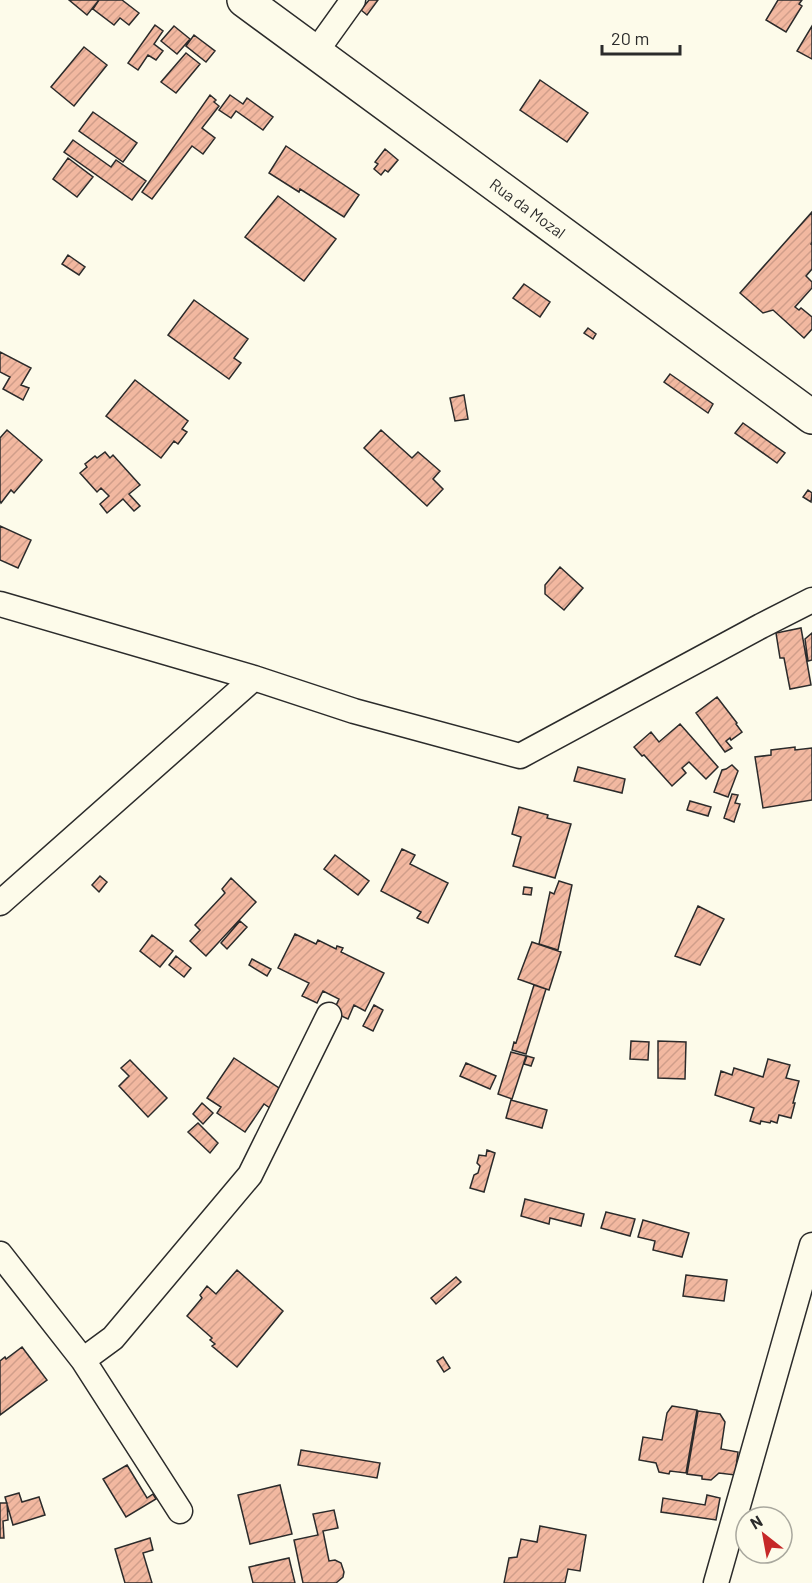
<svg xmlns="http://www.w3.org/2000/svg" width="812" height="1583" font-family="Barlow,sans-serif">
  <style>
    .building { fill: url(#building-hatch); stroke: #2b2b2b; stroke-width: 1.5 }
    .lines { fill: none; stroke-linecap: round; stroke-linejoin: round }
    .street-casing { stroke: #2b2b2b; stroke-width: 27 }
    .secondary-casing { stroke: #2b2b2b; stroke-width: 36 }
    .street { stroke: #fdfbea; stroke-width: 24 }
    .secondary { stroke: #fdfbea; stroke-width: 33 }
    .labels { text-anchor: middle; stroke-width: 4.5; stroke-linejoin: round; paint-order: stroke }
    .street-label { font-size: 16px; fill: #2b2b2b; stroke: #fdfbea }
  </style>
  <defs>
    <pattern id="building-hatch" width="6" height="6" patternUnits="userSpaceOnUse" patternTransform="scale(1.5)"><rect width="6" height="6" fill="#f2b8a0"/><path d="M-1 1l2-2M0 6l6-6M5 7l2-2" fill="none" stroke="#d09e8a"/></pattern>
  </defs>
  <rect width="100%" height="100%" fill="#fdfbea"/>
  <path class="building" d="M69 0H99L87 15Z
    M99 0H122L139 13 129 25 120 18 114 25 93 9Z
    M369 0H378L367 15 361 10Z
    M778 0H802L799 4 802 6 786 32 766 20Z
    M155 25 163 31 154 44 163 51 156 60 148 55 138 70 128 63Z
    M174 26 190 39 177 54 161 41Z
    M812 26V59L797 51Z
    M194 35 215 51 206 62 186 46Z
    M84 47 107 65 74 106 51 87Z
    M186 53 200 64 176 93 161 82Z
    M540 80 588 113 567 142 520 110Z
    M210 95 216 100 214 102 219 106 202 128 215 138 203 154 192 146 152 199 142 192Z
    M230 95 243 104 247 98 273 117 263 130 236 111 231 118 219 110Z
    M93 112 137 143 123 162 79 131Z
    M73 140 111 167 116 160 146 181 132 200 64 152Z
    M286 146 359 195 344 217 300 189 299 192 269 173Z
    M385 149 398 160 388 172 385 170 381 175 374 169 378 164 375 162Z
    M68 158 93 177 77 197 53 179Z
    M278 196 336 239 304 281 245 237Z
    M812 212V242L811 244 812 245V269L806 276 812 282V288L795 307 799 310 801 308 812 317V329L804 338 773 310 763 313 740 293Z
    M68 255 85 267 79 275 62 264Z
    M524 284 550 302 540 317 513 298Z
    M194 300 248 339 234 358 241 363 229 379 168 335Z
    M588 328 596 334 593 339 584 333Z
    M0 352 31 368 21 385 29 388 23 400 3 389 10 377 0 372Z
    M670 374 713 404 708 413 664 382Z
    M135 380 188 421 182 429 187 432 178 444 174 441 161 458 106 416Z
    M464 395 468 419 455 421 450 398Z
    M743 423 785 453 777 463 735 433Z
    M7 430 42 460 14 493 11 490 1 503 0 501V438Z
    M381 430 412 458 418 452 440 471 433 479 443 489 427 506 364 448Z
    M105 452 110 458 113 455 140 485 129 494 140 506 134 511 123 499 107 513 100 504 109 496 101 488 97 492 80 473 87 467 85 464 95 456 97 458Z
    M808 490 812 493 811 502 803 497Z
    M0 526 31 540 18 568 0 560Z
    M560 567 583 588 564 610 545 594V585Z
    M801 628 811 685 790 689 784 658H780L776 633Z
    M812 633V660L808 661 805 639Z
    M717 697 737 723 736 724 742 732 731 740 730 738 726 741 732 748 725 752 696 713Z
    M680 724 718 767 706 779 689 762 682 768 686 773 672 786 644 755 642 756 634 747 651 732 659 742Z
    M795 747V750L812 748V800L763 808 755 757 771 755V750Z
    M732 765 738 771 728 797 714 792 722 770 726 769Z
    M578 767 625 779 622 793 574 781Z
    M732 794 738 795 735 803 740 804 734 822 724 818Z
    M690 801 711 807 708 816 687 810Z
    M519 807 548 815 547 818 571 824 555 878 513 866 521 837 512 834Z
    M402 849 415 855 410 864 448 883 428 923 417 918 421 912 381 891Z
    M335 855 369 881 358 895 324 869Z
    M100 876 107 882 99 892 92 885Z
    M231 878 256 902 206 956 190 941 200 930 195 925 225 893 222 889Z
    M559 881 572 885 558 950 539 944 550 892 554 894Z
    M524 887 532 888 531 895 523 894Z
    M698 906 724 919 700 965 675 956Z
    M240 921 247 927 227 949 221 943Z
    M295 934 316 944 318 940 336 949 337 946 343 948 341 952 384 973 365 1011 354 1005 348 1019 333 1012 339 999 323 991 317 1003 302 996 309 983 278 968Z
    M152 935 173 951 160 967 140 951Z
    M532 942 561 952 549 990 518 979Z
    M176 956 191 968 184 977 169 965Z
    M252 959 271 969 267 976 249 965Z
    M534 985 546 989 526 1054 512 1050 514 1042 516 1043Z
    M374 1005 383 1010 373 1031 363 1026Z
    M631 1041 649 1042 648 1060 630 1059Z
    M658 1041 686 1042 685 1079 658 1078Z
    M511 1052 526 1056 512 1099 498 1094Z
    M527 1056 534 1058 531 1066 524 1064Z
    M234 1058 282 1090 270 1108 264 1104 245 1132 217 1113 221 1107 207 1098Z
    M768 1059 790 1065 786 1078 799 1081 793 1103H795L791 1118 779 1115 777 1123 771 1121 770 1123 761 1121 760 1124 750 1121 754 1108 715 1095 721 1071 732 1075 734 1068 763 1077Z
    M130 1060 167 1098 148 1117 119 1086 129 1076 121 1068Z
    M466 1063 496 1076 490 1089 460 1076Z
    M511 1100 547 1110 542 1128 506 1118Z
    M202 1103 213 1113 203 1124 193 1114Z
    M198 1123 218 1143 210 1153 188 1132Z
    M487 1150 495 1153 484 1192 470 1188 474 1175 478 1173 480 1166 477 1163 479 1155 486 1156Z
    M525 1199 584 1214 581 1226 550 1218 549 1224 521 1216Z
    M606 1212 635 1219 630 1236 601 1228Z
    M643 1220 689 1233 682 1257 653 1250 655 1241 638 1237Z
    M237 1270 283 1311 237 1367 212 1346 215 1344 210 1340 212 1338 187 1316 202 1298 200 1295 207 1286 216 1294Z
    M686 1275 727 1280 724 1301 683 1296Z
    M456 1277 461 1282 436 1304 431 1298Z
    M22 1347 47 1380 0 1415V1361L5 1357 6 1359Z
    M443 1357 450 1368 444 1372 437 1361Z
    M672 1406 697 1410 686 1473 670 1471 669 1474 659 1472 656 1463 639 1460 643 1437 662 1440 667 1413Z
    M698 1411 720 1414 725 1422 721 1449 738 1452 735 1475 719 1473 711 1480 702 1479V1476L687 1474Z
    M301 1450 380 1463 377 1478 298 1465Z
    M127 1465 147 1498 153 1494 156 1499 126 1517 103 1479Z
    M280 1485 292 1534 250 1544 238 1495Z
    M19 1493 22 1502 39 1497 45 1515 13 1525 5 1497Z
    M707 1495 720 1498 716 1520 661 1512 663 1498 705 1505Z
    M0 1503H7L8 1520 3 1521 4 1538H0Z
    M334 1510 338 1528 323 1531 329 1561 335 1560 341 1563 344 1572 343 1577 336 1583H303L294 1540 318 1535 313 1514Z
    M540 1526 586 1535 580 1571 568 1569 565 1583H504L509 1558 517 1557 521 1539 537 1542Z
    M150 1538 153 1550 143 1553 152 1583H125L115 1549Z
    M289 1558 295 1583H253L249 1567Z"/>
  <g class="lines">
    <defs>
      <path id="street" d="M315 53 353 0
        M0 604 254 678 354 711 520 756 761 626 812 600
        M0 903 254 678
        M0 1254 83 1360 180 1511
        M83 1360 113 1338 250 1175 329 1015
        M716 1583 812 1245"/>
      <g id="secondary">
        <path id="s1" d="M244 0 812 417"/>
      </g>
    </defs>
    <use href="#street" class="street-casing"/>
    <use href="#secondary" class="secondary-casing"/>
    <use href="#street" class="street"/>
    <use href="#secondary" class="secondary"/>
  </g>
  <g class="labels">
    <g class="street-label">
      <text dy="6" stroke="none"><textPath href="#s1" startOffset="352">Rua da Mozal</textPath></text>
    </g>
  </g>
  <g transform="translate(764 1535) rotate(329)"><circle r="28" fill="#fdfbea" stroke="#a9a89e" stroke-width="1.5"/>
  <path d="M0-4.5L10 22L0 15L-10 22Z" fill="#c62828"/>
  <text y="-9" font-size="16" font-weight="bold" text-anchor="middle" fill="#2b2b2b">N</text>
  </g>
  <path d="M602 45v9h78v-9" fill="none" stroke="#2b2b2b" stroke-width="3"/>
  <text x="611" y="45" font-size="18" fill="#2b2b2b" stroke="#fdfbea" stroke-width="4.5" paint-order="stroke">20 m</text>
</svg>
